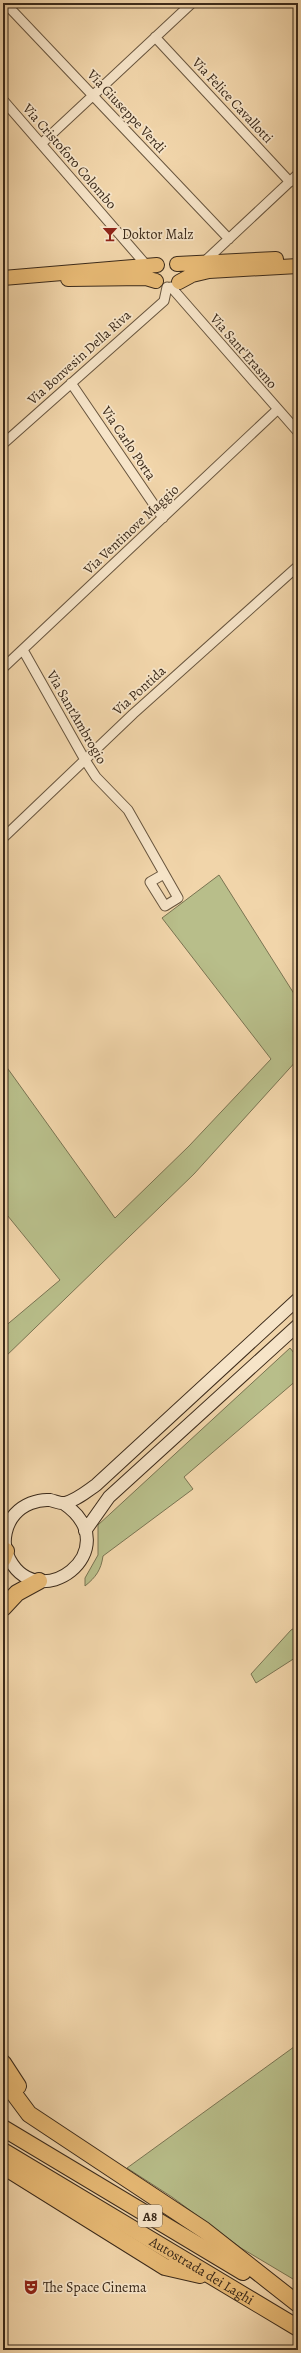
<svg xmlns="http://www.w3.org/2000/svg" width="301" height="2353" font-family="Alegreya,serif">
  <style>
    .green { fill: #b8be8a; stroke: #7a7452 }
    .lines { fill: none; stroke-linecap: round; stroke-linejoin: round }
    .street-casing { stroke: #68553e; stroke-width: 11 }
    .secondary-casing { stroke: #3b2a1a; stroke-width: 14 }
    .primary-casing { stroke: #3b2a1a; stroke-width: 16 }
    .highway-casing { stroke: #3b2a1a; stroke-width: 18 }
    .street { stroke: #f6e4c8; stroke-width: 9 }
    .secondary { stroke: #f6e4c8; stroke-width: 12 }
    .primary { stroke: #e8ba75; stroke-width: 14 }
    .highway { stroke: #e8ba75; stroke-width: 16 }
    .labels { text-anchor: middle; stroke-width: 3.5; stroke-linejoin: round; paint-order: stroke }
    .shield { fill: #f6e4c8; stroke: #73624e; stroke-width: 1 }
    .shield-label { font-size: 13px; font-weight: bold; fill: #3b2a1a }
    .street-label { font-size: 14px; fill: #3b2a1a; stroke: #f6e4c8 }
    .poi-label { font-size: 14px; fill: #3b2a1a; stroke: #f6e4c8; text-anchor: start }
  </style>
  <rect width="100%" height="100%" fill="#f1d5aa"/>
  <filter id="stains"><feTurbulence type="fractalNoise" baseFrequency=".005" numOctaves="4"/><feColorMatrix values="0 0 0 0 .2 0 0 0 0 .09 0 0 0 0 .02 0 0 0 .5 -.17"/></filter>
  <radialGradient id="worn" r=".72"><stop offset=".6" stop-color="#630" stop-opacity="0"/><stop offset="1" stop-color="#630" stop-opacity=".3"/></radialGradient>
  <path class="green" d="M219 875 298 1000V1059L194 1174 3 1359V1328L60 1280 3 1210V1062L115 1218 189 1146 271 1059 162 918Z
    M290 1348 298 1358V1379L184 1477 193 1489 103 1556C101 1570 96 1577 85 1586V1578L98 1555V1525Z
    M298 1626V1656L256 1683 251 1674 291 1630Z
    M298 2044V2282L241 2248 172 2197 127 2168Z"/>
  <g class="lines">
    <defs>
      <path id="street" d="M5 3 229 239
        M155 37 290 182
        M3 100 147 266
        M41 144 192 3
        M204 262 298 174
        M171 287 298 432
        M71 383 163 518
        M3 444 164 301 167 287
        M23 650 85 760 96 777 128 810 178 898 165 906 150 882 164 874
        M3 668 277 410
        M3 838 133 714 298 566"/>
      <path id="secondary" d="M63 1503C131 1549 35 1621 7 1554 2 1541 6 1524 15 1514 23 1505 37 1499 50 1500 55 1501 60 1504 65 1503 77 1500 86 1492 96 1485L298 1299
        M85 1531 109 1497 298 1325"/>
      <path id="primary" d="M177 264 276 259
        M3 278 157 265
        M68 279 146 278 156 281
        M179 282 192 275 209 271 298 266"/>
      <g id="highway">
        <path d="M3 1559 6 1551"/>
        <path d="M3 1608 17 1593 39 1581"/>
        <path d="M3 2063 18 2086"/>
        <path d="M3 2079 29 2114 204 2230 298 2304"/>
        <path d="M3 2128 243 2272"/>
        <path id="s1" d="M3 2151 298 2328"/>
        <path d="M3 2166 165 2267 200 2275"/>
      </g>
    </defs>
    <use href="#street" class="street-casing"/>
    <use href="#secondary" class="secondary-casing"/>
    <use href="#primary" class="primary-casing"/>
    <use href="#highway" class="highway-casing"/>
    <use href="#street" class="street"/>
    <use href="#secondary" class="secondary"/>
    <use href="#primary" class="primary"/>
    <use href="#highway" class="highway"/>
  </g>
  <defs>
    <symbol id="bar-bare" viewBox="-9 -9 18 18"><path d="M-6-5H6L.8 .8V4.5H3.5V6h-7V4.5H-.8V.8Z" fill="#8f2418" stroke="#f6e4c8" stroke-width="2.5" paint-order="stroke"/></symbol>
    <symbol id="theatre-bare" viewBox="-9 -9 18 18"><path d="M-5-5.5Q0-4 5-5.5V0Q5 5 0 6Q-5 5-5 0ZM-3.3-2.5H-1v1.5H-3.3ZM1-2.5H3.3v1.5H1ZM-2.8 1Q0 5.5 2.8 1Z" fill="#8f2418" stroke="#f6e4c8" stroke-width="2.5" paint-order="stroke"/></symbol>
  </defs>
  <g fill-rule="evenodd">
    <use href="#bar-bare" x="99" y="223" width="22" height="22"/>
    <use href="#theatre-bare" x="20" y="2276" width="22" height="22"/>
  </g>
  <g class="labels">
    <rect class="shield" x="138" y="2205" width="24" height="22" rx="3"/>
    <g class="shield-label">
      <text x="150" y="2221">A8</text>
    </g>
    <g class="street-label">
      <text transform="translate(233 100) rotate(47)" y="5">Via Felice Cavallotti</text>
      <text transform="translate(127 111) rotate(47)" y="5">Via Giuseppe Verdi</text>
      <text transform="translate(70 156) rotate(49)" y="5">Via Cristoforo Colombo</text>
      <text transform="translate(244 351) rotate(49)" y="5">Via Sant'Erasmo</text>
      <text transform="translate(79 357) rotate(-42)" y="5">Via Bonvesin Della Riva</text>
      <text transform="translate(129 443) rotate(56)" y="5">Via Carlo Porta</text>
      <text transform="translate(131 529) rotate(-43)" y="5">Via Ventinove Maggio</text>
      <text transform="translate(139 690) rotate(-42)" y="5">Via Pontida</text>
      <text transform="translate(77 717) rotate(60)" y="5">Via Sant'Ambrogio</text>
      <text dy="5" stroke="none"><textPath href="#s1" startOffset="232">Autostrada dei Laghi</textPath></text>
    </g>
    <g class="poi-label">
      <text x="122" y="239">Doktor Malz</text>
      <text x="43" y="2292">The Space Cinema</text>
    </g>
  </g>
  <rect width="301" height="2353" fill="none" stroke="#f1d5aa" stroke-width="16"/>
  <rect x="4" y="4" width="293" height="2345" fill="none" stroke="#3b2a1a" stroke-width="2"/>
  <rect x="8" y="8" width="285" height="2337" fill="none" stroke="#3b2a1a"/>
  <rect width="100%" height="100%" filter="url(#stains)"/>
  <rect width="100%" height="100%" fill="url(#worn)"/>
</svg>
